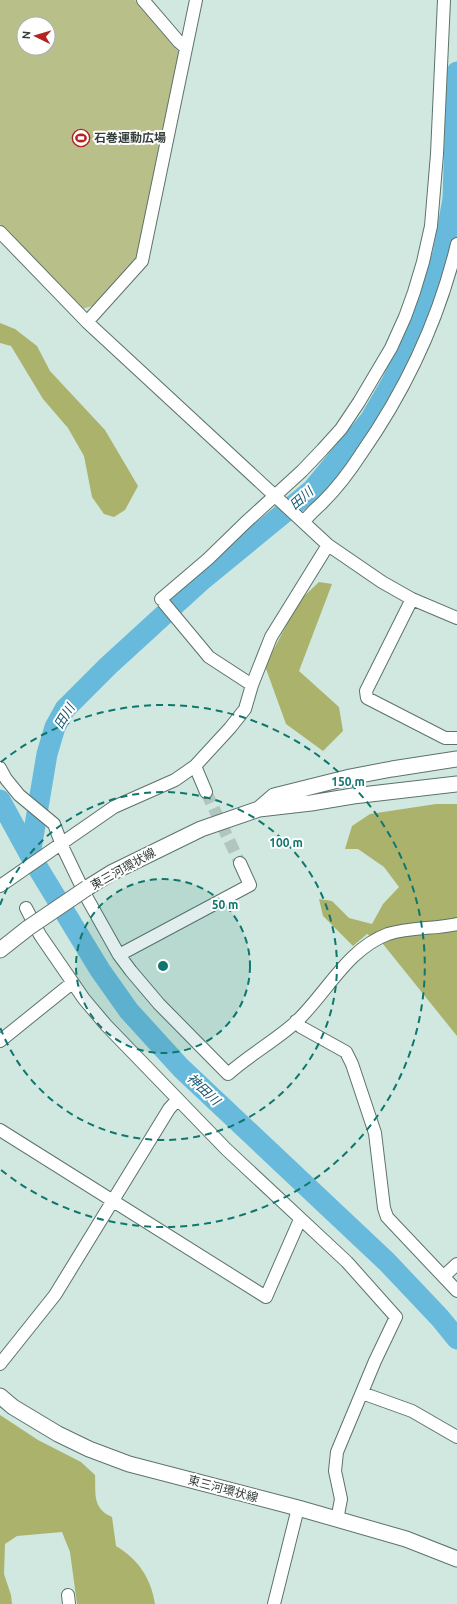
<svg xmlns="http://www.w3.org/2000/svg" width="457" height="1604" font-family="Ubuntu,'Noto Sans JP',sans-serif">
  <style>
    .green { fill: #b8bf88; fill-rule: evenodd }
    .forest { fill: #abb26b }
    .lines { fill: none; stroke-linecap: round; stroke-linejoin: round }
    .river { stroke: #68badd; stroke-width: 21 }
    .minor-tunnel { stroke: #b1c6be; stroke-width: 12; stroke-dasharray: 12 6; stroke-linecap: butt }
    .minor-casing { stroke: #5d726a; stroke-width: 14 }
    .major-casing { stroke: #5d726a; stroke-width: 17 }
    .minor { stroke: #fff; stroke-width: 12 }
    .major { stroke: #fff; stroke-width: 15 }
    .major-bridge-casing { stroke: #5d726a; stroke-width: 17; stroke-linecap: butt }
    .major-bridge { stroke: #fff; stroke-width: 15 }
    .ring { fill: none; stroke: #0f766e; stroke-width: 2; stroke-dasharray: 7 5 }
    .labels { text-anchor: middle; stroke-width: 4; stroke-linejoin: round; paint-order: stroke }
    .poi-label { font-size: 12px; font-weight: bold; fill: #333d39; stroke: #fff; text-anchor: start }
    .street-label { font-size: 12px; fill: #333d39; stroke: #fff }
    .water-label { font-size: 13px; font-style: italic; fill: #14576f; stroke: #fff }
    .centre { fill: #0f766e; stroke: #fff; stroke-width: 2 }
    .ring-label { font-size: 12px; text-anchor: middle; font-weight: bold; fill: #0f766e; stroke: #fff; stroke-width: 4; stroke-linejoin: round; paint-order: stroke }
  </style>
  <rect width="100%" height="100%" fill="#d0e8df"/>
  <path class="green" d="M0 0H135L179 52 137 258 96 305 82 309 0 224ZM24 24H48V48H24Z"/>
  <path class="forest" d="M0 323 15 329 37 346 50 371 105 430 138 486 125 510 114 517 104 514 92 497 84 456 68 428 43 399 11 346 0 343Z
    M319 582 332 584 299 671 339 707 343 731 323 751 286 724 265 666 299 601Z
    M436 804H457V1036L383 944 367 934 353 946 323 916 319 899 332 901 349 918 372 924 383 904 399 887 384 867 358 849H345L352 826 370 814Z
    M0 1415 38 1440 81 1462 95 1475C96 1494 92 1508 112 1517L116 1546C138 1559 151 1578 155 1604H77L70 1552 62 1532 17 1536 5 1544 4 1574 11 1595 12 1604H0Z"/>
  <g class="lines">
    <path class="river" d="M0 800 30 855 100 970 129 1011 181 1068 387 1262 440 1318 457 1339
      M30 855 47 754 55 727 65 709 108 666 202 580 312 490 370 420 392 382 420 321 443 254 453 199 457 72"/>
    <path class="minor-tunnel" d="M206 792 240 863"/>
    <defs>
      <path id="minor" d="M143 0 179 42 186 48
        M0 232 87 322 328 545 382 582 412 599 457 618
        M87 322 142 261 196 0
        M304 522C309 514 316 509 323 502 337 488 350 471 361 454 405 391 439 319 457 244
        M161 599 208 559 245 523 302 471 322 450 341 429 359 402 391 348 405 317 414 292 423 262 431 226 437 154 444 0
        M412 599 366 691 367 698 445 738H457
        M164 603 209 657 252 685
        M195 766 206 792
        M0 768 6 779 19 795 54 824 63 848 87 898 119 955 131 971 159 1004 228 1074C249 1055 275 1041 296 1022 326 994 347 949 388 934 410 927 434 929 457 924
        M0 886 114 807 175 780 195 766 230 728 245 709 252 685 271 637 328 545
        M26 908 40 935 84 999 106 1025 226 1149 347 1262 396 1317 375 1361 337 1452 335 1471 341 1499 337 1520
        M119 955 250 885 240 863
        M296 1021 301 1027 346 1052 352 1064 375 1133 384 1208 387 1217 457 1291
        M0 1041 72 983
        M0 1130 266 1297 298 1224 302 1220
        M444 1276 457 1264
        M0 1364 55 1295 169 1109 177 1100
        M362 1393 412 1411 457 1437
        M68 1595 69 1604
        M274 1604 298 1508"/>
      <path id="major" d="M259 809 274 796 350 777 392 769 457 759
        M87 888 111 873 201 829 259 809 311 803 353 796 457 784
        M0 950 28 928
        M0 1396 13 1407 58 1434 89 1449 129 1464 298 1508 406 1539 457 1559"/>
    </defs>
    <use href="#minor" class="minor-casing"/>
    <use href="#major" class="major-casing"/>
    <use href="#minor" class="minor"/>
    <use href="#major" class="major"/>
    <defs>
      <path id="major-bridge" d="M28 928 87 888"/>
    </defs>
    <use href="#major-bridge" class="major-bridge-casing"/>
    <use href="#major-bridge" class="major-bridge"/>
  </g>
  <circle cx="163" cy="966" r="87" fill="#0f766e" fill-opacity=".12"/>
  <g class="ring">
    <circle cx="163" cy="966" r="87"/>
    <path d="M0 905A174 174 0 1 1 0 1027"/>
    <path d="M1 762A261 261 0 1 1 1 1170"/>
  </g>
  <defs>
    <symbol id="stadium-ring" viewBox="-11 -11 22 22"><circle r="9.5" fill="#fff" stroke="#b3231f" stroke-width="1.5"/><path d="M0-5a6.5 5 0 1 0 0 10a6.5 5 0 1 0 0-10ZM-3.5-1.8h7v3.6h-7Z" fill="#b3231f"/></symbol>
  </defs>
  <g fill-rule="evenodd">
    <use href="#stadium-ring" x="71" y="128" width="20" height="20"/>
  </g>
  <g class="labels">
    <g class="poi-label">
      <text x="94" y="142">石巻運動広場</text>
    </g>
    <g class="street-label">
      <text transform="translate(123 869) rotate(-29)" y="4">東三河環状線</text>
      <text transform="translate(223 1489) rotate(15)" y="4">東三河環状線</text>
    </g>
    <g class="water-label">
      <text transform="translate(301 498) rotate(-41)" y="5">田川</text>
      <text transform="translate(64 716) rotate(-58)" y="5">田川</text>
      <text transform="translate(204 1089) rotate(43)" y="5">神田川</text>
    </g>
  </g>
  <circle cx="163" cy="966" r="6" class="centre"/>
  <g class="ring-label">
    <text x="348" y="786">150 m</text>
    <text x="286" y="847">100 m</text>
    <text x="225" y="909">50 m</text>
  </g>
  <g transform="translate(36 36) rotate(275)"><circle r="19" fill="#ffffff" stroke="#adb1b0"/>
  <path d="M0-3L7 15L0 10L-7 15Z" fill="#b3231f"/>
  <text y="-6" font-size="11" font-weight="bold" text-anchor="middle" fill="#333d39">N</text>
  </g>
</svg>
